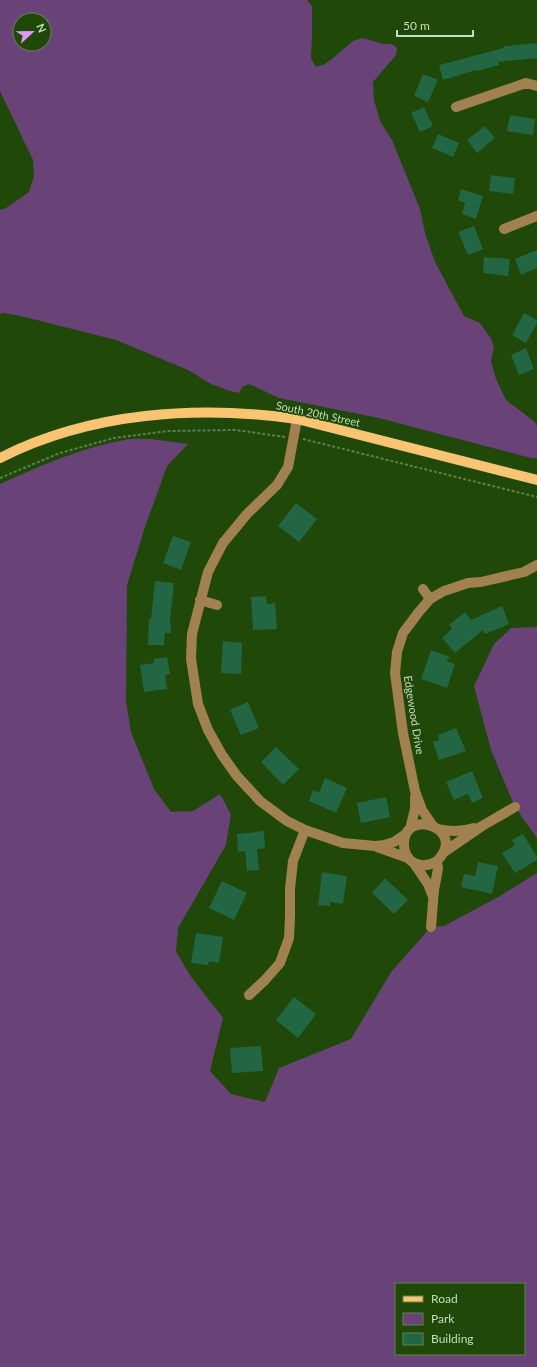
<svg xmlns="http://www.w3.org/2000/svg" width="537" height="1367" font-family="Lato,sans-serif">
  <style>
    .green { fill: #694277; fill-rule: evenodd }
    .building { fill: #226643 }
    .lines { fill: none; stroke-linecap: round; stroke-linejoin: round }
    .path { stroke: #5e804d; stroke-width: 2; stroke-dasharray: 3 2; stroke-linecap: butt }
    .minor { stroke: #a18150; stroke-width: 10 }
    .major { stroke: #fac573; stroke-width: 10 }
    .labels { text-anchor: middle; stroke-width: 3.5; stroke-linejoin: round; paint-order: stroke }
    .street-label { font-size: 11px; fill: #c5ddbc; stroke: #204809 }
  </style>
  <rect width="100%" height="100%" fill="#204809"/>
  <path class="green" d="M0 0H307L312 6V37L311 58 316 67 325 64 333 58 353 41 362 38 383 44H392L397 48 396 55 373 82 374 100 380 121 392 140 420 209 425 233 435 262 464 316 480 323 491 339 494 347 491 361 496 379 506 400 535 422 537 426V458H531L379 418 279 398 249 384 242 387 239 393 230 391 211 384 188 370 116 340 21 316 4 313 0 314V210L6 208 29 192 34 176 33 160 0 91ZM20 20H44V44H20Z
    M151 439 188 444 167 466 145 527 127 585 126 702 131 732 154 789 171 812 193 811 220 794 231 814 226 845 178 928 176 952 192 978 223 1018 210 1071 231 1094 265 1102 279 1068 351 1039 391 972 431 927 444 926 500 896 537 873V1367H0V484C40 466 80 448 124 440 133 438 142 439 151 439ZM396 1284H524V1354H396Z
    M537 627V838L515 807 509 793 491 750 474 686 494 644 511 628Z"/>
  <path class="building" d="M537 43V58L498 62 499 65 477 71 476 70 443 80 439 65 504 48V46Z
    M423 74 438 80 428 102 414 96Z
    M424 107 433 126 420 132 411 113Z
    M510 115 535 119 533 135 507 131Z
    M485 126 495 138 477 153 467 140Z
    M438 134 459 143 453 157 432 148Z
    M491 175 515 178 513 194 489 191Z
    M461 189 483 196 476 219 462 214 465 203 458 200Z
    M474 226 483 249 468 255 458 232Z
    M537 250V268L521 275 515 259Z
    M484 257 510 259 508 276 483 273Z
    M524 313 537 320V323L526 343 512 335Z
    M526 348 534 369 519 375 511 355Z
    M296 503 317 519 299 542 278 526Z
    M173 536 191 542 181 570 163 563Z
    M155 581 174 583 170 619 171 633H165L164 645H148L149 618 151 619Z
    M266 596 267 604 275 603 277 629 253 630 251 597Z
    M502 606 509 624 485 634 483 630 455 653 442 638 452 629 449 625 465 612 471 620Z
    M223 641 242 643 241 674 221 673Z
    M431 650 450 657 446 661 455 664 447 688 421 679Z
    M167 657 170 674 165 675 167 689 144 692 140 665 154 663V659Z
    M248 702 259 728 241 735 230 710Z
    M456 728 466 751 439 760 433 742 439 740 438 735Z
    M276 747 299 769 283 785 261 762Z
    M472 771 483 798 472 803 468 794 454 800 446 782Z
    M325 778 347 788 336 813 309 801 313 790 319 793Z
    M386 797 390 817 361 823 357 803Z
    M264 831 265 848 257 849 259 870 247 871 245 851 238 852 237 834Z
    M523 834 537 857V860L515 873 502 853 515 845 512 840Z
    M478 862 498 866 492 894 461 887 464 874 475 876Z
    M322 872 347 876 343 904 330 902V906L318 905Z
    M385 878 408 900 394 914 372 893Z
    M222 881 247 893 234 920 209 908Z
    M196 933 223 937 219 963 209 961 208 965 191 963Z
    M294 997 316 1014 298 1038 276 1020Z
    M261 1046 263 1071 232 1073 230 1048Z"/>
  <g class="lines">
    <path class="path" d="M303 439 537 497
      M0 478 60 453 114 438 168 431 236 430 285 437"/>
    <path class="minor" d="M456 107 526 83 537 86
      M504 229 537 216
      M297 419 288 467 277 485 247 514 223 543 208 572 192 634 191 659 198 704 208 730 222 755 237 776 260 801 287 821 305 830 343 843 375 846 384 845 394 842 406 834
      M423 589 430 599
      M200 600 217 605
      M433 826 422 810 415 791 403 733 395 673 397 652 403 633 418 613 430 599 444 591 468 583 481 582 524 572 537 565
      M410 829 415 809V797
      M438 829C451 832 461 832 474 828
      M377 847 408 858
      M444 852 482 826 515 807
      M413 862 428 884 433 897
      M431 927 434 890 438 869 437 861C469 829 404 806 404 844 404 864 423 870 437 861
      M249 995 265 980 280 963 289 938 290 917V889L293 861 305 830"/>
    <path class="major" d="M0 458C90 412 198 405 297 419L537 480"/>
  </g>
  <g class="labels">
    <g class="street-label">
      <text transform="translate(318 414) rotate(12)" y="4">South 20th Street</text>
      <text transform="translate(414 715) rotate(81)" y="4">Edgewood Drive</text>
    </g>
  </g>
  <rect x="395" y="1283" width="130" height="72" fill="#204809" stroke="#628451"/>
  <rect x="403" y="1296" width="20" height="6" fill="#fac573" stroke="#628451"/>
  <text x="431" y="1303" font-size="12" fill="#c5ddbc">Road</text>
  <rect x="403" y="1313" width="20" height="12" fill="#694277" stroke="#628451"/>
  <text x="431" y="1323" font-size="12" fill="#c5ddbc">Park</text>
  <rect x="403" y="1333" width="20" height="12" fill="#226643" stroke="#628451"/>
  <text x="431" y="1343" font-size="12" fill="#c5ddbc">Building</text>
  <g transform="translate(32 32) rotate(68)"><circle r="19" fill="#204809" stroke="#628451"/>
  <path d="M0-3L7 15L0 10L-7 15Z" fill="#dd99f4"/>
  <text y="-6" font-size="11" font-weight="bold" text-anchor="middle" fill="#c5ddbc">N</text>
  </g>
  <path d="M397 30v6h76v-6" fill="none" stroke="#c5ddbc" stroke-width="2"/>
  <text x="403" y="30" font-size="12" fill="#c5ddbc" stroke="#204809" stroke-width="3" paint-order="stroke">50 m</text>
</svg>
